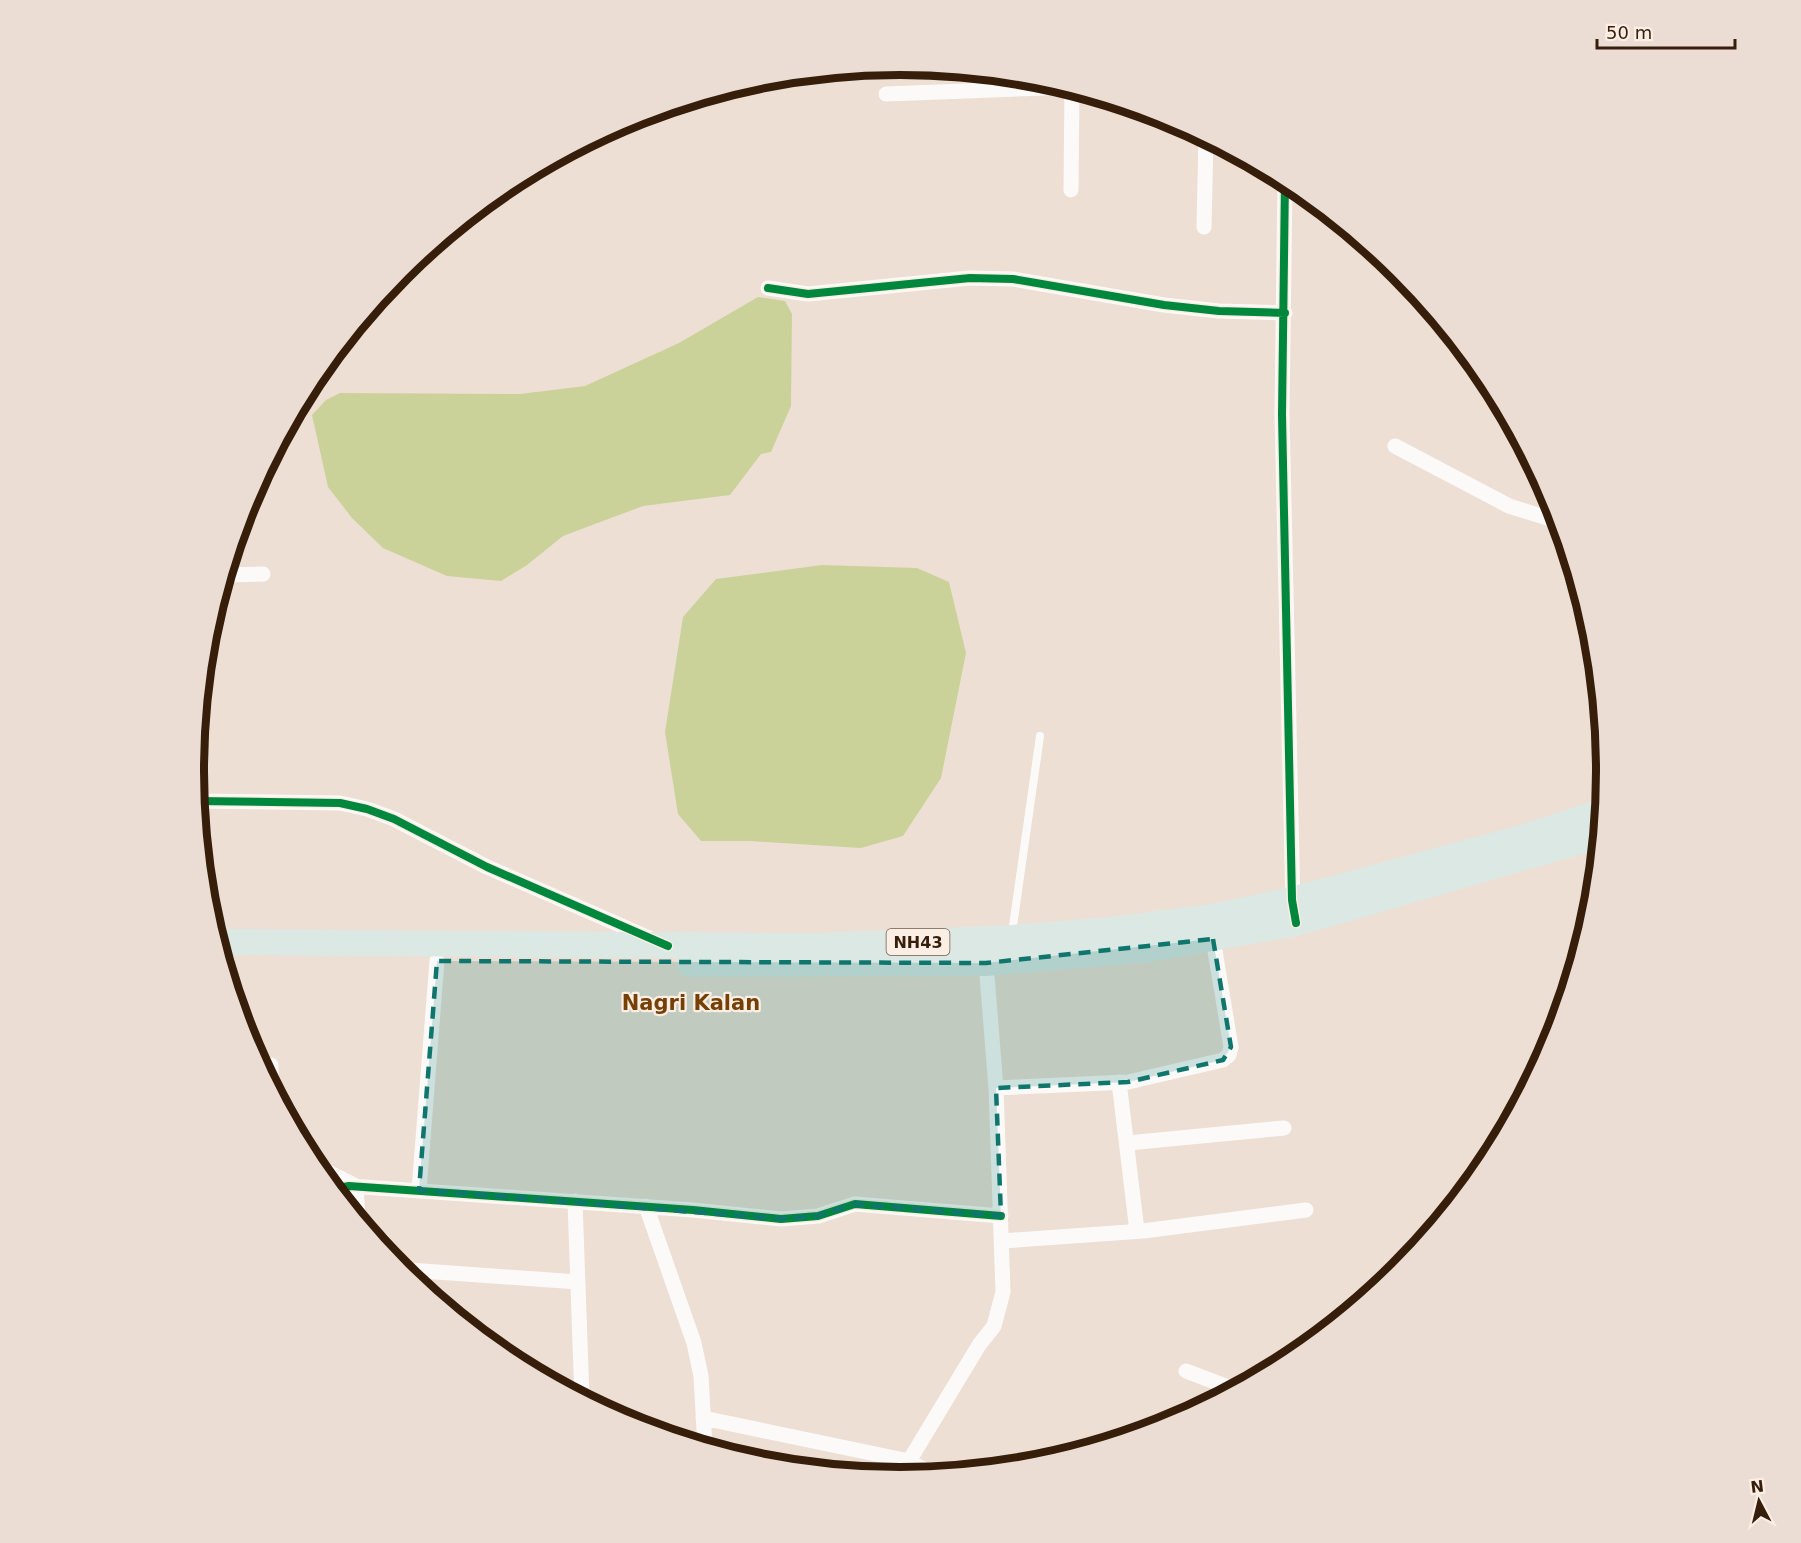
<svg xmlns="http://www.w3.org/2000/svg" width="1801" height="1543" font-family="'DejaVu Sans',sans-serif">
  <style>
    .water { fill: #cad299 }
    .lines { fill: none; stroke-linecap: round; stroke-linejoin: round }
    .service { stroke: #fcfaf9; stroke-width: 8 }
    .minor { stroke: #fcfaf9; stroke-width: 15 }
    .trunk { stroke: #dbe8e4; stroke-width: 26 }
    .cycleway-casing { stroke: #fbeee4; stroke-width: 11 }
    .cycleway { stroke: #00873e; stroke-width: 8 }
    .marked { fill: #0f766e; fill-opacity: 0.2; stroke: #0f766e; stroke-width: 4.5; stroke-dasharray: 12 8; stroke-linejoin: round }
    .labels { text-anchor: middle; stroke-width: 4.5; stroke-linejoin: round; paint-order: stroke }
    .shield { fill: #fbeee4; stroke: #715c4b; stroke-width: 1.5 }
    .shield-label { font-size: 16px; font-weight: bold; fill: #361e0a }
    .quarter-label { font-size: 21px; font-weight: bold; fill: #753f05; stroke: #fbeee4 }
    .rim { fill: none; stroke: #361e0a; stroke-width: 8 }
  </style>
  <rect width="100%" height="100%" fill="#eedfd4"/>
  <path class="water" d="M758 297 785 301 792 314 791 406 771 452 761 454 730 495 643 506 563 536 527 565 501 581 447 576 383 548 352 518 328 487 312 415 326 400 340 393 520 394 585 386 679 343Z
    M822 565 917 568 949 582 966 653 941 778 903 836 861 848 750 841H701L678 814 665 732 683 617 716 579Z"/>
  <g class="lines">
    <path class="service" d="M1012 933 1040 736"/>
    <path class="minor" d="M886 94 1069 87
      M1285 179 1282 415 1293 905
      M1071 190 1072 88
      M1204 227 1206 137
      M768 288 808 294 970 278 1013 279 1164 305 1219 311 1285 313
      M1395 446 1509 506 1560 522
      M225 575 263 574
      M196 801 340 803 367 809 394 819 487 867 654 940
      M271 1065V1087
      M1119 1082 1137 1231
      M996 1088 1128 1082 1223 1060 1229 1055 1231 1047 1213 939
      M1128 1143 1284 1128
      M312 1164 356 1186 358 1220
      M333 1189 349 1186 693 1210 781 1219 818 1216 855 1204 1001 1216
      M419 1190 437 961
      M575 1201 582 1399
      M646 1206 694 1343 701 1376 705 1447
      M368 1232C391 1240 389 1258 409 1270L578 1282
      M1002 1241 1143 1231 1306 1210
      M1186 1371 1236 1390
      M703 1418 909 1461 934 1475
      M909 1461 979 1345 994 1326 1003 1292 996 1088 986 963"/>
    <path class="trunk" d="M217 942 813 946 1011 938 1112 930 1213 917 1292 900 1525 837 1604 811
      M690 964 986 963 1149 949 1296 923 1601 835"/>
    <defs>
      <path id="cycleway" d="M1285 179 1282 415 1292 900 1296 923
        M768 288 808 294 970 278 1013 279 1164 305 1219 311 1285 313
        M196 801 340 803 367 809 394 819 487 867 668 946
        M333 1189 349 1186 693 1210 781 1219 818 1216 855 1204 1001 1216"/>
    </defs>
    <use href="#cycleway" class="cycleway-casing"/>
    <use href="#cycleway" class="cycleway"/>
  </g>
  <path class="marked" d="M1213 939 1231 1047 1223 1060 1128 1082 996 1088 1001 1216 855 1204 818 1216 781 1219 419 1190 437 961 986 963Z"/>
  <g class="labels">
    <rect class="shield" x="886.5" y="929" width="63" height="26" rx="4.5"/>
    <g class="shield-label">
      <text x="918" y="948">NH43</text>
    </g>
    <g class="quarter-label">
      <text x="691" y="1010">Nagri Kalan</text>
    </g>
  </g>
  <path d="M0 0H1801V1543H0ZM204 771a696 696 0 1 1 1392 0a696 696 0 1 1-1392 0Z" fill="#ebddd3" fill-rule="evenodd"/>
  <path class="rim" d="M204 771a696 696 0 1 1 1392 0a696 696 0 1 1-1392 0Z"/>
  <g transform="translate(1759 1501) rotate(353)" stroke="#fbeee4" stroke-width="4.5" paint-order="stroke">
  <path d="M0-4.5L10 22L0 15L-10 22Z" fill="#361e0a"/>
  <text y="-9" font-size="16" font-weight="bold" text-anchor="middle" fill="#361e0a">N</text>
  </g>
  <path d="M1597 39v9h138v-9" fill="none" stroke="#361e0a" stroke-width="3"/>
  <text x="1606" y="39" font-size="18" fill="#361e0a" stroke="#fbeee4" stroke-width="4.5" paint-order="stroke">50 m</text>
</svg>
